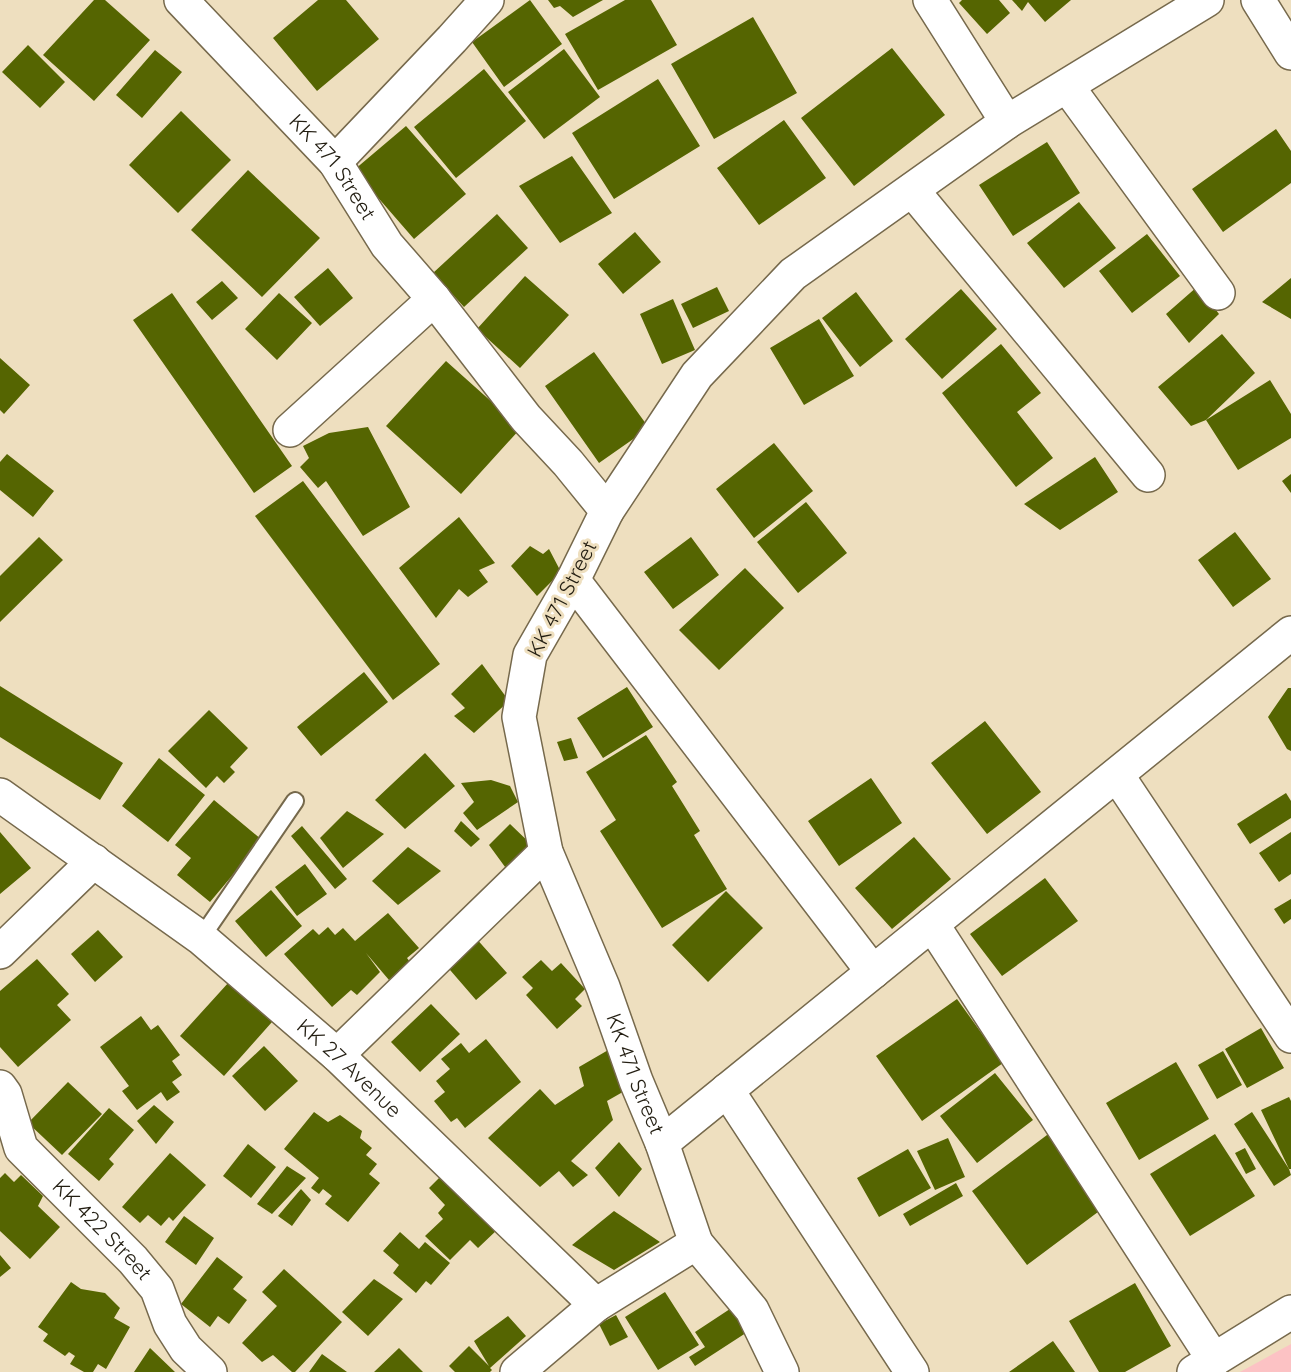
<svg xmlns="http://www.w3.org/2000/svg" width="1291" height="1372" font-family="Quicksand,sans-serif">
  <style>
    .green { fill: #fcc2c4 }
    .building { fill: #556501 }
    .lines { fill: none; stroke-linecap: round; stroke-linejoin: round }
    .lane-casing { stroke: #76694c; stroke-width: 20 }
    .street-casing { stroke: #76694c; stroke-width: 36 }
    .lane { stroke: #fff; stroke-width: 16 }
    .street { stroke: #fff; stroke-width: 33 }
    .labels { text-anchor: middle; stroke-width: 6; stroke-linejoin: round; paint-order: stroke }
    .street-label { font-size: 21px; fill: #231e12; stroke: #eedfbf }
  </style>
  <rect width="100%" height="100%" fill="#eedfbf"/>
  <path class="green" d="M1291 1344V1372H1240Z"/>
  <path class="building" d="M94 0H105L150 40 94 101 43 55Z
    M318 0H346L379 39 317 91 273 38Z
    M530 0 562 44 504 87 472 42Z
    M548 0H603L573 17 560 6 554 8Z
    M625 0H651L677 45 598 90 565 34Z
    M962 0H999L1010 13 987 34 959 3Z
    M1012 0H1071L1045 22 1028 2 1022 11Z
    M753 17 797 93 714 139 671 64Z
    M28 45 65 82 40 108 2 72Z
    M892 48 945 115 854 186 801 118Z
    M564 49 600 97 544 139 508 92Z
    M155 50 182 72 142 118 116 95Z
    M484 69 526 121 456 178 414 127Z
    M658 79 700 146 614 199 572 133Z
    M181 111 231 160 178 213 129 165Z
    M784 120 826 178 759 225 717 168Z
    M406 126 466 194 414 239 354 170Z
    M1276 129 1291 151V183L1223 232 1192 189Z
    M1047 142 1080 193 1013 236 979 185Z
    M572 156 612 213 560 243 519 186Z
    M248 170 320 238 262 297 191 230Z
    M1079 202 1116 248 1064 288 1027 243Z
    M497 214 528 248 464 307 433 273Z
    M635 232 661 262 623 294 598 264Z
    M1147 234 1180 276 1132 313 1099 271Z
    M328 268 353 298 320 326 294 297Z
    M525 276 569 315 520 368 477 329Z
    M1291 278V319L1262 302Z
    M222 281 238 298 212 320 196 302Z
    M1198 286 1219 314 1189 343 1166 314Z
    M717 287 729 311 693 328 681 304Z
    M961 289 997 329 942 379 905 339Z
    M856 292 893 341 860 367 822 318Z
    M172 293 292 466 254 493 133 320Z
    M279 293 312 323 277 360 245 329Z
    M673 299 695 350 662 364 640 314Z
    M819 319 854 376 804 405 770 348Z
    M1222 334 1255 373 1206 420 1270 380 1291 414V438L1238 470 1206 420 1191 426 1158 387Z
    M1001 344 1041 393 1017 412 1053 458 1016 487 942 393Z
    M594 352 649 428 599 463 545 386Z
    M0 358 30 385 4 414 0 410Z
    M446 361 521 428 461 494 386 426Z
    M368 427 410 507 363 536 326 481 318 488 300 467 309 458 303 446 329 433Z
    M774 443 813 491 754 538 716 489Z
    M7 454 54 491 33 517 0 490V462Z
    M1095 457 1118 492 1060 530 1024 504Z
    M1291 474V493L1282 481Z
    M303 481 440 664 393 700 255 516Z
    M806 502 847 553 798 593 757 542Z
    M459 517 495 563 479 570 488 582 468 597 459 589 436 618 399 568Z
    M1235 532 1271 579 1233 607 1198 560Z
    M39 537 63 560 0 622V576Z
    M691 537 719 575 673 609 644 572Z
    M530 546 543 554 549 549 561 572 537 596 511 566Z
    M745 568 784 608 719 670 679 630Z
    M482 664 509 701 474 733 454 716 465 708 451 694Z
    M364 672 388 702 321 756 297 727Z
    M0 686 123 763 100 800 0 737Z
    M627 687 653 727 603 758 577 718Z
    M1288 688H1291V751L1287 749 1268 717Z
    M209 710 248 748 230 767 235 772 224 783 217 776 206 788 168 751Z
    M985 721 1041 792 987 834 931 763Z
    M646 735 677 782 672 786 700 831 694 835 727 889 662 928 600 831 616 820 586 772Z
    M571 738 578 758 564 761 557 742Z
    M425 753 455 786 405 829 375 800Z
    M159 758 205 795 168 842 122 806Z
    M871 778 902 823 839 866 808 821Z
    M491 780 510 786 518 802 477 830 463 813 474 802 461 783Z
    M1286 793 1291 801V818L1250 844 1237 824Z
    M214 800 262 840 210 902 177 875 191 858 175 845Z
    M347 811 384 834 343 868 320 838Z
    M461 821 480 839 471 847 454 831Z
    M510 824 535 848 508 871 489 845Z
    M302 826 347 879 335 889 291 836Z
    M0 832 31 868 0 894Z
    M1291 832V874L1279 882 1259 853Z
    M914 837 951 879 892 929 855 888Z
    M408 847 441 871 398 905 372 881Z
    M305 864 327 894 297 916 275 887Z
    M1045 878 1078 921 1002 976 970 934Z
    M271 890 302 926 266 957 235 921Z
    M726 891 763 928 708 982 672 945Z
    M1291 899V919L1284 924 1274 909Z
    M388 913 419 948 407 958 410 962 389 980 366 953 380 972 357 995 351 990 332 1007 284 954 313 929 319 935 328 927 335 935 343 928 355 941Z
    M98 930 123 957 95 982 71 954Z
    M474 936 507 973 476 1000 444 963Z
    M37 959 69 994 57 1005 71 1020 18 1067 0 1047V991Z
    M541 960 552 971 561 963 585 989 575 999 582 1006 557 1029 526 995 533 988 522 977Z
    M229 982 272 1022 224 1076 180 1036Z
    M957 999 1003 1063 922 1121 876 1056Z
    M431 1004 460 1034 420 1072 391 1042Z
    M141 1016 151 1030 158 1025 180 1055 172 1061 182 1075 172 1082 180 1092 167 1101 161 1092 137 1110 122 1091 129 1086 100 1047Z
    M1261 1028 1284 1068 1247 1088 1225 1049Z
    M486 1039 521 1082 465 1128 457 1118 451 1122 434 1101 445 1092 436 1081 450 1069 441 1059 461 1043 469 1053Z
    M264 1046 298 1081 265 1111 232 1076Z
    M610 1049 635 1085 607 1101 613 1120 571 1161 588 1175 573 1187 559 1171 540 1187 488 1138 540 1089 555 1105 584 1086 579 1067Z
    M1223 1051 1242 1085 1217 1099 1198 1065Z
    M1176 1062 1209 1119 1139 1160 1106 1103Z
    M995 1073 1033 1120 977 1163 940 1116Z
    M68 1082 102 1114 62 1155 28 1123Z
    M1289 1097 1291 1101V1169H1289L1291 1175 1274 1186 1234 1124 1252 1112 1289 1169 1261 1110Z
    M154 1105 174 1122 156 1144 137 1121Z
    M109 1108 134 1130 109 1159 114 1164 99 1181 68 1154Z
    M314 1112 328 1122 340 1115 362 1131 360 1138 372 1148 366 1155 377 1164 369 1174 380 1183 348 1222 325 1204 332 1196 323 1189 319 1194 311 1188 319 1178 284 1149Z
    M1051 1132 1106 1206 1027 1265 972 1191Z
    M1215 1134 1255 1196 1190 1236 1150 1174Z
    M948 1138 965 1177 935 1190 917 1151Z
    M619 1142 642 1169 619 1197 595 1168Z
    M248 1144 276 1167 251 1198 223 1176Z
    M1245 1148 1256 1169 1246 1174 1235 1153Z
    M908 1149 931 1188 879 1217 857 1178Z
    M170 1153 206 1185 173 1221 169 1217 161 1226 148 1215 140 1223 122 1207Z
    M287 1166 306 1178 272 1214 257 1204Z
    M5 1173 14 1182 21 1175 43 1196 38 1206 60 1227 30 1259 0 1231V1178Z
    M444 1173 498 1229 478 1248 470 1240 450 1260 425 1236 443 1219 438 1213 445 1205 429 1188Z
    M956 1183 963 1196 910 1226 903 1214Z
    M301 1189 311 1200 292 1226 278 1216Z
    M614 1211 660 1242 614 1270 572 1245Z
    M184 1216 214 1238 196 1265 165 1242Z
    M400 1232 419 1249 425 1242 450 1263 431 1285 426 1281 416 1293 393 1273 399 1265 383 1251Z
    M0 1255 11 1268 0 1277Z
    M217 1257 243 1277 233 1289 247 1300 229 1324 218 1316 210 1327 181 1304Z
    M284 1269 342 1322 295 1372H292L273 1355 262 1362 242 1343 277 1306 262 1292Z
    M374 1279 403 1299 368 1336 342 1312Z
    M71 1282 81 1289 105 1293 120 1308 114 1318 130 1327 106 1369 98 1364 93 1372H84L70 1364 75 1356 69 1352 65 1356 43 1341 48 1334 38 1327Z
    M1135 1283 1171 1346 1125 1372H1099L1069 1321Z
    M665 1292 699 1345 658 1370 625 1317Z
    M736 1305 752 1329 695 1366 689 1357 705 1347 695 1332Z
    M616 1315 628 1337 610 1346 599 1324Z
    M508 1316 526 1336 490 1368 492 1370 490 1372H455L449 1366 469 1346 489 1366 474 1341Z
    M1053 1341 1075 1372H1009Z
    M150 1348 175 1372H134Z
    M399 1348 423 1372H374Z
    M322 1354 347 1372H309Z"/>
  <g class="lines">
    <defs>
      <path id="lane" d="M201 938 295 801"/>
      <g id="street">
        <path id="s1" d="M181 0 335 162 387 245 434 299 526 418 568 463 607 511 573 580 530 655 519 717 546 852 603 987 636 1081 662 1143 696 1243 596 1305"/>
        <path d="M930 0 1007 122"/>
        <path d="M1258 0 1291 53"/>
        <path d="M1067 86 1218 293"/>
        <path d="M335 162 452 39 487 0"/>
        <path d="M912 190 1148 475"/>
        <path d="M290 430 434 299"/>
        <path d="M607 511 697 375 793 274 1007 122 1207 0"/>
        <path d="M573 580 873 972"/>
        <path d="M1117 775 1291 1036"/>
        <path id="s2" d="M0 795 201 938 337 1055 596 1305 517 1372"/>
        <path d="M932 924 1214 1360"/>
        <path d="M0 952 94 861"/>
        <path d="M337 1055 546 852"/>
        <path id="s3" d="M0 1087 5 1094 21 1148 133 1260 157 1289 170 1324 186 1349 210 1372"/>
        <path d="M727 1090 912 1372"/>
        <path d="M662 1143 1291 633"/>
        <path d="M696 1243 752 1310 782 1372"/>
        <path d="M1194 1372 1291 1312"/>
      </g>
    </defs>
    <use href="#lane" class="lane-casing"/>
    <use href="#street" class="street-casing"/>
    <use href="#lane" class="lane"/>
    <use href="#street" class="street"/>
  </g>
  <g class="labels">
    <g class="street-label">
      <text dy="7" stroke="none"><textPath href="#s1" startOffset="226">KK 471 Street</textPath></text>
      <text transform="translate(562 599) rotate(-63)" y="7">KK 471 Street</text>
      <text dy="7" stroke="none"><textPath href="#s2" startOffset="444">KK 27 Avenue</textPath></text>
      <text dy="7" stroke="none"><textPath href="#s1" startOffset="1270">KK 471 Street</textPath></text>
      <text dy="7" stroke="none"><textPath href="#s3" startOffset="180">KK 422 Street</textPath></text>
    </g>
  </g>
</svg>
